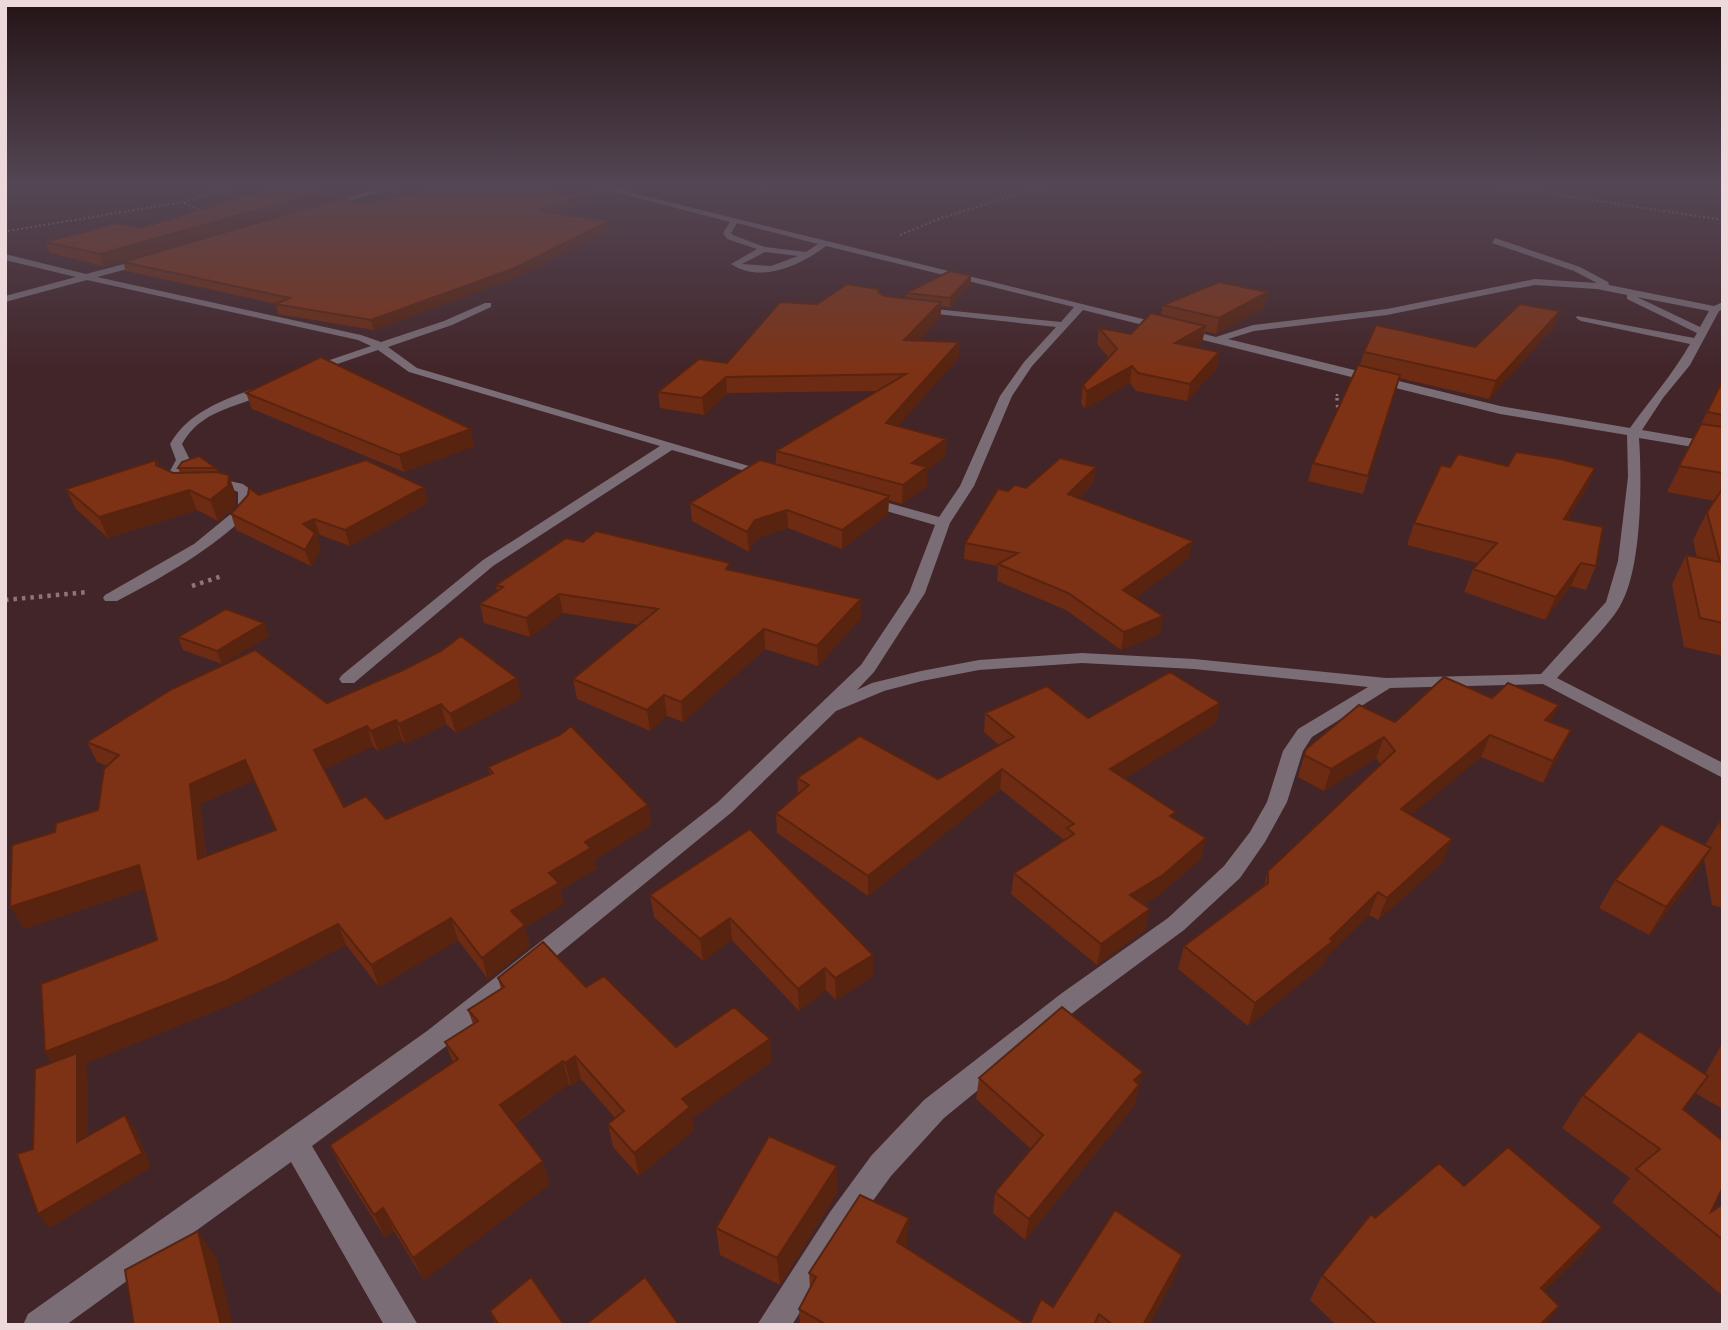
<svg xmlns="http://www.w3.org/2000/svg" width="1728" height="1330" font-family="Lato,sans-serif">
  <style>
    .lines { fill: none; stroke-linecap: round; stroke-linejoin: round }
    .path-far3 { stroke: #8e7578; stroke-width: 2; stroke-dasharray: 2 2.5; stroke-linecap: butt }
    .path-far2 { stroke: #8e7578; stroke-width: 2.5; stroke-dasharray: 2 3.5; stroke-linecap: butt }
    .path-far1 { stroke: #8e7578; stroke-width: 3.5; stroke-dasharray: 2.5 4.5; stroke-linecap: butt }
    .path { stroke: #8e7578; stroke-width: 4.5; stroke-dasharray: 3.5 5; stroke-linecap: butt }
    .minor { fill: #7b6d75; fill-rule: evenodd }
    .wall { fill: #6c2b12; fill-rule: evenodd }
    .shaded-wall { fill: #58230f }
    .building { fill: #7e3215; stroke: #58230f; stroke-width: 2; fill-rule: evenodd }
  </style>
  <rect width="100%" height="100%" fill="#422529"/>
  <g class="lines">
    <path class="path-far3" d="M1494 185 1723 220
      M203 211 183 203 233 185
      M8 231 183 202
      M900 235 941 218 1048 185"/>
    <path class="path-far2" d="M1337 394V400"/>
    <path class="path-far1" d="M1337 398 1338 413"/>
    <path class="path" d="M192 586 222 576
      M5 600 88 592"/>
    <path class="minor" d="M389 185H400L327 208 320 206Z
      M588 185H600L1216 337 1253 325 1387 309 1535 279 1597 283 1574 271 1492 243 1495 238 1580 267 1608 282 1609 285 1714 306 1723 302V309L1719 311 1690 365 1663 398 1642 430 1723 444V452L1639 438C1642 480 1642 567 1621 604 1611 624 1574 659 1557 678L1723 763V778L1543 684 1390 688 1312 737 1303 751 1287 802 1265 842 1240 878 1184 930 1080 1007 944 1118 891 1176 850 1232 792 1325H757L830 1212 871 1156 924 1100 1062 993 1168 918 1224 866 1250 832 1267 802 1283 751 1298 729 1368 687 1194 669 1082 663 979 670 922 681 884 691 836 711 732 812 445 1047 312 1146 418 1325H384L291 1162 66 1325H23L28 1314 427 1031 718 802 861 665 909 593 935 525 862 504 860 501 867 497 939 517 960 486 1000 396 1024 362 1056 327 918 312 915 311V307L1061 322 1074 307 826 246C801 265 761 284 731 264L757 249 727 239 723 233 730 222ZM737 223 818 244 806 252 765 247 733 235 731 233ZM765 252 798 256 771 266 742 264ZM1535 285 1597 289 1627 295V299L1697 333 1694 338 1577 316 1576 318 1581 321 1690 344C1673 374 1650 400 1630 428L1500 406 1228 339 1254 331 1387 315ZM1637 297 1709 311 1700 327ZM1083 310 1500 414 1627 435 1628 477 1618 561 1606 602 1541 674 1386 678 1194 659 1082 653 979 660 921 671 872 683 857 690 874 672 925 593 950 523 974 486 1012 396 1032 366Z
      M5 254 86 274 147 258 150 263 97 277 361 335 381 342 444 321 485 303H491V307L452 325 388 347 417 368 776 474 769 478 672 450 493 566 354 683H342L339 679 342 675 483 560 660 446 409 372 378 350 314 372H306V368L371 346 358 340 87 280 5 302V296L76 277 5 260Z
      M263 385 273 387C244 410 205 404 182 444L190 460 179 479 189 488 187 491C178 493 170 487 165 480L176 460 170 444C190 409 228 399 263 385Z
      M225 480 243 484 251 490 250 512C211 550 165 576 117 601H105L103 598 105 595 194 544 238 508V492C227 486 212 493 203 485L210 481Z"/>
  </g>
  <path class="wall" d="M328 190 330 200 104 266 50 253 45 242 141 228Z
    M581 196 582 204 556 213 609 221 611 230 517 277 374 330 278 314 276 304 126 271 123 262 359 205Z
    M971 276V284L950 307 941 306V317L918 341 959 342V357L898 426 946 439 945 457 927 470V486L902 504 889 500 888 514 842 549 788 528 756 539 749 552 692 521 690 503 776 465V451L877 391 727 393 704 415 660 408 658 392 727 363 817 304 879 293 885 296 906 298V293Z
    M1163 305 1264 308 1216 334 1205 331 1202 343 1195 347 1219 352 1216 369 1187 401 1136 391 1130 383 1085 409 1081 403 1083 385 1109 358 1097 344 1099 328 1131 334 1161 316Z
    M1554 327 1489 399 1399 378 1363 494 1308 481 1313 463 1360 365 1364 352 1475 347Z
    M1723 380V656L1684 647 1672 584 1686 555 1697 558 1693 540 1707 512 1715 501 1667 492Z
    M246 393 471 429 474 446 404 472 252 409Z
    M156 460 159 466 173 473H180L178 468H216L218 472 236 495 235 507 218 521 197 510 108 538 76 509 66 489Z
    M1508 466 1595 468 1586 489 1568 519 1596 566 1586 590 1571 586 1545 620 1464 592 1473 569 1478 563 1407 545 1414 523 1450 467Z
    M1094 482 1079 498 1189 558 1135 598 1160 634 1121 650 1066 610 997 581 998 566 964 559 965 543 1008 491 1026 488Z
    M424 487 428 503 350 546 320 535 317 536 321 549 311 566 236 530 231 514Z
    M730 570 861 618 818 666 765 649 683 722 667 716 650 731 577 699 573 679 639 625 563 613 530 637 484 623 480 604 497 591 496 585Z
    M264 623 269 636 222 664 183 650 178 637Z
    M522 698 456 733 446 724 405 744 402 740 378 751 373 746 324 769 344 807 386 819 490 774 488 767 648 805 651 825 594 860 596 869 560 890 564 904 525 927 530 946 488 979 458 940 379 987 346 945 237 1002 84 1064 87 1068 88 1137 135 1129 151 1167 49 1228 33 1149 53 1062 45 1052 157 940 145 888 24 929 55 832 98 810 107 766 97 762 87 742 327 703ZM254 780 275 830 206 856 200 804Z
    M1492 698 1571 730 1561 751 1543 783 1481 757 1411 815 1443 862 1378 920 1369 915 1327 956 1324 964 1248 1026 1178 969 1184 946 1264 886 1268 871 1381 765 1376 758 1324 791 1298 777 1306 749 1395 722Z
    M1220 703 1216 723 1125 778 1174 819 1206 838 1201 859 1158 895 1143 905 1145 930 1097 965 1011 894 1014 873 1064 840 1000 789 868 896 777 833 776 813 798 794 797 778 938 779 999 745 984 732 985 713 1088 718Z
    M1720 821 1723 822V908L1712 905 1704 859 1694 876 1649 935 1599 908 1615 880 1705 845Z
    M650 895 873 955V976L836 1000 826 990 799 1011 732 940 703 961 654 917Z
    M498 978 586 987 676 1047 770 1039 771 1062 692 1118 694 1130 639 1176 613 1147 608 1124 615 1118 581 1079 571 1086 569 1084 514 1124 550 1184 424 1280 394 1231 385 1237 341 1168 330 1145 453 1063 445 1042 473 1024 468 1010 501 989Z
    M1723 1042V1109L1695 1093 1683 1109 1711 1212 1723 1204V1296L1612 1202 1630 1178 1562 1128 1583 1095 1705 1074Z
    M1143 1072 1134 1106 1025 1240 993 1213 995 1192 1031 1149 976 1099 979 1078Z
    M837 1166V1193L780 1285 720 1255 716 1228Z
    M1464 1186 1583 1253 1544 1291 1559 1306 1545 1325H1336L1310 1300 1322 1275 1375 1218Z
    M909 1218 906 1247 1027 1325H800L799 1309 810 1288 809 1273Z
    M1172 1283 1149 1325H1029L1053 1307Z
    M490 1311 564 1325H496Z"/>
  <path class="shaded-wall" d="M328 190 330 200 104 266 100 254Z
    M581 196 582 204 540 219 539 211Z
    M609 221 611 230 517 277 374 330 371 320Z
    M971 276V284L950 307V298Z
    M1268 292 1264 308 1216 334 1219 318Z
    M941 302V317L904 356V340Z
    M1560 311 1554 327 1489 399 1496 381Z
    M1205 326 1202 343 1172 360 1175 343Z
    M959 342V357L886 440V423Z
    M1219 352 1216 369 1187 401 1190 384Z
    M1132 366 1130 383 1085 409 1087 391Z
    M726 377 727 393 704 415 702 398Z
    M471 429 474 446 404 472 399 455Z
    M946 439 945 457 927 470V486L902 504 903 485 912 463Z
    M1096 467 1094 482 1067 510 1068 494Z
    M1595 468 1586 489 1555 541 1564 519Z
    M229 475 236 495 235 507 218 521 210 500Z
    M424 487 428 503 350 546 345 530Z
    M189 490 197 510 108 538 99 517Z
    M889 496 888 514 842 549V530Z
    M787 510 788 528 756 539 749 552 747 532 755 520Z
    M314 519 320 535 317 536 321 549 311 566 305 550 303 524Z
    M1193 541 1189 558 1121 608 1123 590Z
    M1581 563 1571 586 1545 620 1556 597Z
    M559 594 563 613 530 637 526 618Z
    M861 599V618L818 666 817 646Z
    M1163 616 1160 634 1121 650 1124 632Z
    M264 623 269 636 222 664 217 651Z
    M764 629 765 649 683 722 681 702Z
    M517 678 522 698 456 733 450 714Z
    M664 695 667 716 650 731 647 710Z
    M1220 703 1216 723 1107 789 1110 769Z
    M441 704 446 724 405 744 399 724Z
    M1559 705 1549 726 1545 720Z
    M396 720 402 740 378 751 371 731Z
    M367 726 373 746 322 770 314 750Z
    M1571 730 1561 751 1543 783 1553 761Z
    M1490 735 1481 757 1392 831 1401 809Z
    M1384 737 1376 758 1324 791 1331 769Z
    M245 760 254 780 200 804 208 880 198 859 190 784Z
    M1002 769 1000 789 868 896V876Z
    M648 805 651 825 594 860 596 869 560 890 564 904 525 927 530 946 488 979 482 958 511 911 549 873 585 842Z
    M1206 838 1201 859 1158 895 1126 916 1130 895Z
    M1452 839 1443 862 1378 920 1387 898Z
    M1711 848 1694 876 1649 935 1666 907Z
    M139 865 150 886 24 929 10 907Z
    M1378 892 1369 915 1327 956 1324 964 1248 1026 1255 1003 1330 939Z
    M1150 909 1145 930 1097 965 1101 944Z
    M451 918 458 940 379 987 371 965Z
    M730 918 732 940 703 961 700 939Z
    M338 924 346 945 237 1002 84 1064 87 1068 88 1156 77 1142 60 1073 45 1052Z
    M873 955V976L836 1000 835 978Z
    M825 968 826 990 799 1011 798 989Z
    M770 1039 771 1062 692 1118 694 1130 639 1176 634 1153 682 1099Z
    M575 1056 581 1079 571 1086 565 1063Z
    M563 1061 569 1084 507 1128 500 1105Z
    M1143 1072 1134 1106 1025 1240 1029 1219 1134 1080Z
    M125 1115 135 1129 151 1167 49 1228 38 1214Z
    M543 1161 550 1184 424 1280 413 1258Z
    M837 1166V1193L780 1285 777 1258Z
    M383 1208 394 1231 385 1237 374 1215Z
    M909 1218 907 1245 896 1269 897 1242Z
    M1602 1227 1583 1253 1522 1313 1541 1288Z
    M198 1231 217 1259 233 1325H221Z
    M1182 1255 1172 1283 1149 1325H1143Z
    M1559 1306 1545 1325H1540Z"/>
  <path class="building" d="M278 185H314L328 190 100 254 45 242 117 223 141 228Z
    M448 185H531L581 196 539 211 609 221 515 268 371 320 275 304 290 298 123 262 342 198 359 205Z
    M950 271 971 276 950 298 906 293Z
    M1219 282 1268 292 1219 318 1163 305Z
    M847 284 878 289 879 293 885 296 941 302 904 340 959 342 886 423 946 439 912 463 927 467 903 485 776 451 906 374 726 377 702 398 658 392 699 359 727 363 780 302 817 304Z
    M1520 304 1560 311 1496 381 1364 352 1376 325 1475 347Z
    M1151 313 1205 326 1175 343 1219 352 1190 384 1138 373 1132 366 1087 391 1083 385 1117 349 1099 328 1131 334Z
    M321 357 471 429 399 455 246 393Z
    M1358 365 1400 375 1368 476 1313 463Z
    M1723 380V415L1707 412Z
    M1701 424 1723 427V473L1679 466Z
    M1516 452 1560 459 1595 468 1564 519 1603 527 1596 566 1581 563 1556 597 1473 569 1497 543 1414 523 1441 465 1450 467 1458 454 1508 466Z
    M199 456 216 468H178L182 462Z
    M1060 458 1096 467 1068 494 1193 541 1123 590 1163 616 1124 632 1068 593 998 564 1018 553 965 543 998 489 1008 491 1015 485 1026 488Z
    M156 460V465L173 473 217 472 229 475 228 486 210 500 189 490 99 517 66 489Z
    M366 460 424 487 345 530 314 519 303 524 315 533 305 550 231 514 248 495 249 488 259 495Z
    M760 460 889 496 842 530 787 510 755 520 747 532 690 503Z
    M1723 488V623L1700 618 1686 555 1720 562 1707 512Z
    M596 531 730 563 726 569 861 599 817 646 764 629 681 702 664 695 647 710 573 679 658 609 559 594 526 618 480 604 503 587 496 585 566 538 583 542Z
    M226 609 264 623 217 651 178 637Z
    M461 636 517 678 450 714 441 704 399 724 396 720 371 731 367 726 314 750 344 807 366 796 386 819 493 773 488 767 560 735 571 726 648 805 585 842 591 848 549 873 559 883 511 911 525 925 482 958 451 918 371 965 338 924 226 981 45 1052 41 984 157 940 139 865 10 907 12 845 55 832 56 823 98 810 104 769 119 755 87 742 172 689 255 650 327 703 403 670 441 651ZM245 760 276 830 198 859 190 784Z
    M1170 672 1220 703 1110 769 1176 812 1170 816 1206 838 1163 875 1130 895 1150 909 1101 944 1014 873 1074 834 1067 828 1074 824 1002 769 868 876 776 813 809 785 797 778 860 736 938 779 1014 737 985 713 1047 686 1088 718Z
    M1444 677 1492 698 1508 683 1559 705 1545 720 1571 730 1553 761 1490 735 1401 809 1452 839 1387 898 1378 892 1330 939 1333 941 1255 1003 1184 946 1268 883V871L1395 751 1384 737 1331 769 1304 755 1306 749 1359 705 1395 722Z
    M1720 821 1723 822V837Z
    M1661 824 1711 848 1666 907 1615 880Z
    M750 829 873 955 835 978 825 968 798 989 730 918 700 939 650 895Z
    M543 942 586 987 604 976 676 1047 734 1007 770 1039 682 1099 690 1107 634 1153 608 1124 624 1111 575 1056 565 1063 563 1061 500 1105 543 1161 413 1258 383 1208 374 1215 330 1145 458 1059 445 1042 478 1021 468 1010 504 987 498 978Z
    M1062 1007 1143 1072 1134 1080 1139 1085 1029 1219 995 1192 1043 1135 979 1078Z
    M1639 1031 1708 1076 1683 1109 1723 1141V1187L1711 1212 1723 1204V1240L1636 1169 1660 1149 1583 1095Z
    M77 1053V1142L125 1115 142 1153 38 1214 17 1154 33 1149 35 1069Z
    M769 1136 837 1166 777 1258 716 1228Z
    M1508 1147 1602 1227 1541 1288 1559 1306 1540 1325H1377L1322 1275 1371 1214 1375 1218 1439 1163 1464 1186Z
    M860 1195 909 1218 897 1242 1027 1325H827L799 1309 816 1277 809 1273Z
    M1115 1210 1182 1255 1143 1325H1113L1099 1314 1094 1325H1029L1041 1299 1053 1307Z
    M198 1231 221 1325H134L125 1270Z
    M531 1277 564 1325H499L490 1311Z
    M645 1277 679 1325H585Z"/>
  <linearGradient id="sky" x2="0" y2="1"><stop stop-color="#241417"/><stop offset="0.5" stop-color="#544654"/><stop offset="1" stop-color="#544654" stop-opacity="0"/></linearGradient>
  <rect width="1728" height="371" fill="url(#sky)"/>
  <rect width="1728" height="1330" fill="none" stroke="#edd9db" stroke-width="14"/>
</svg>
